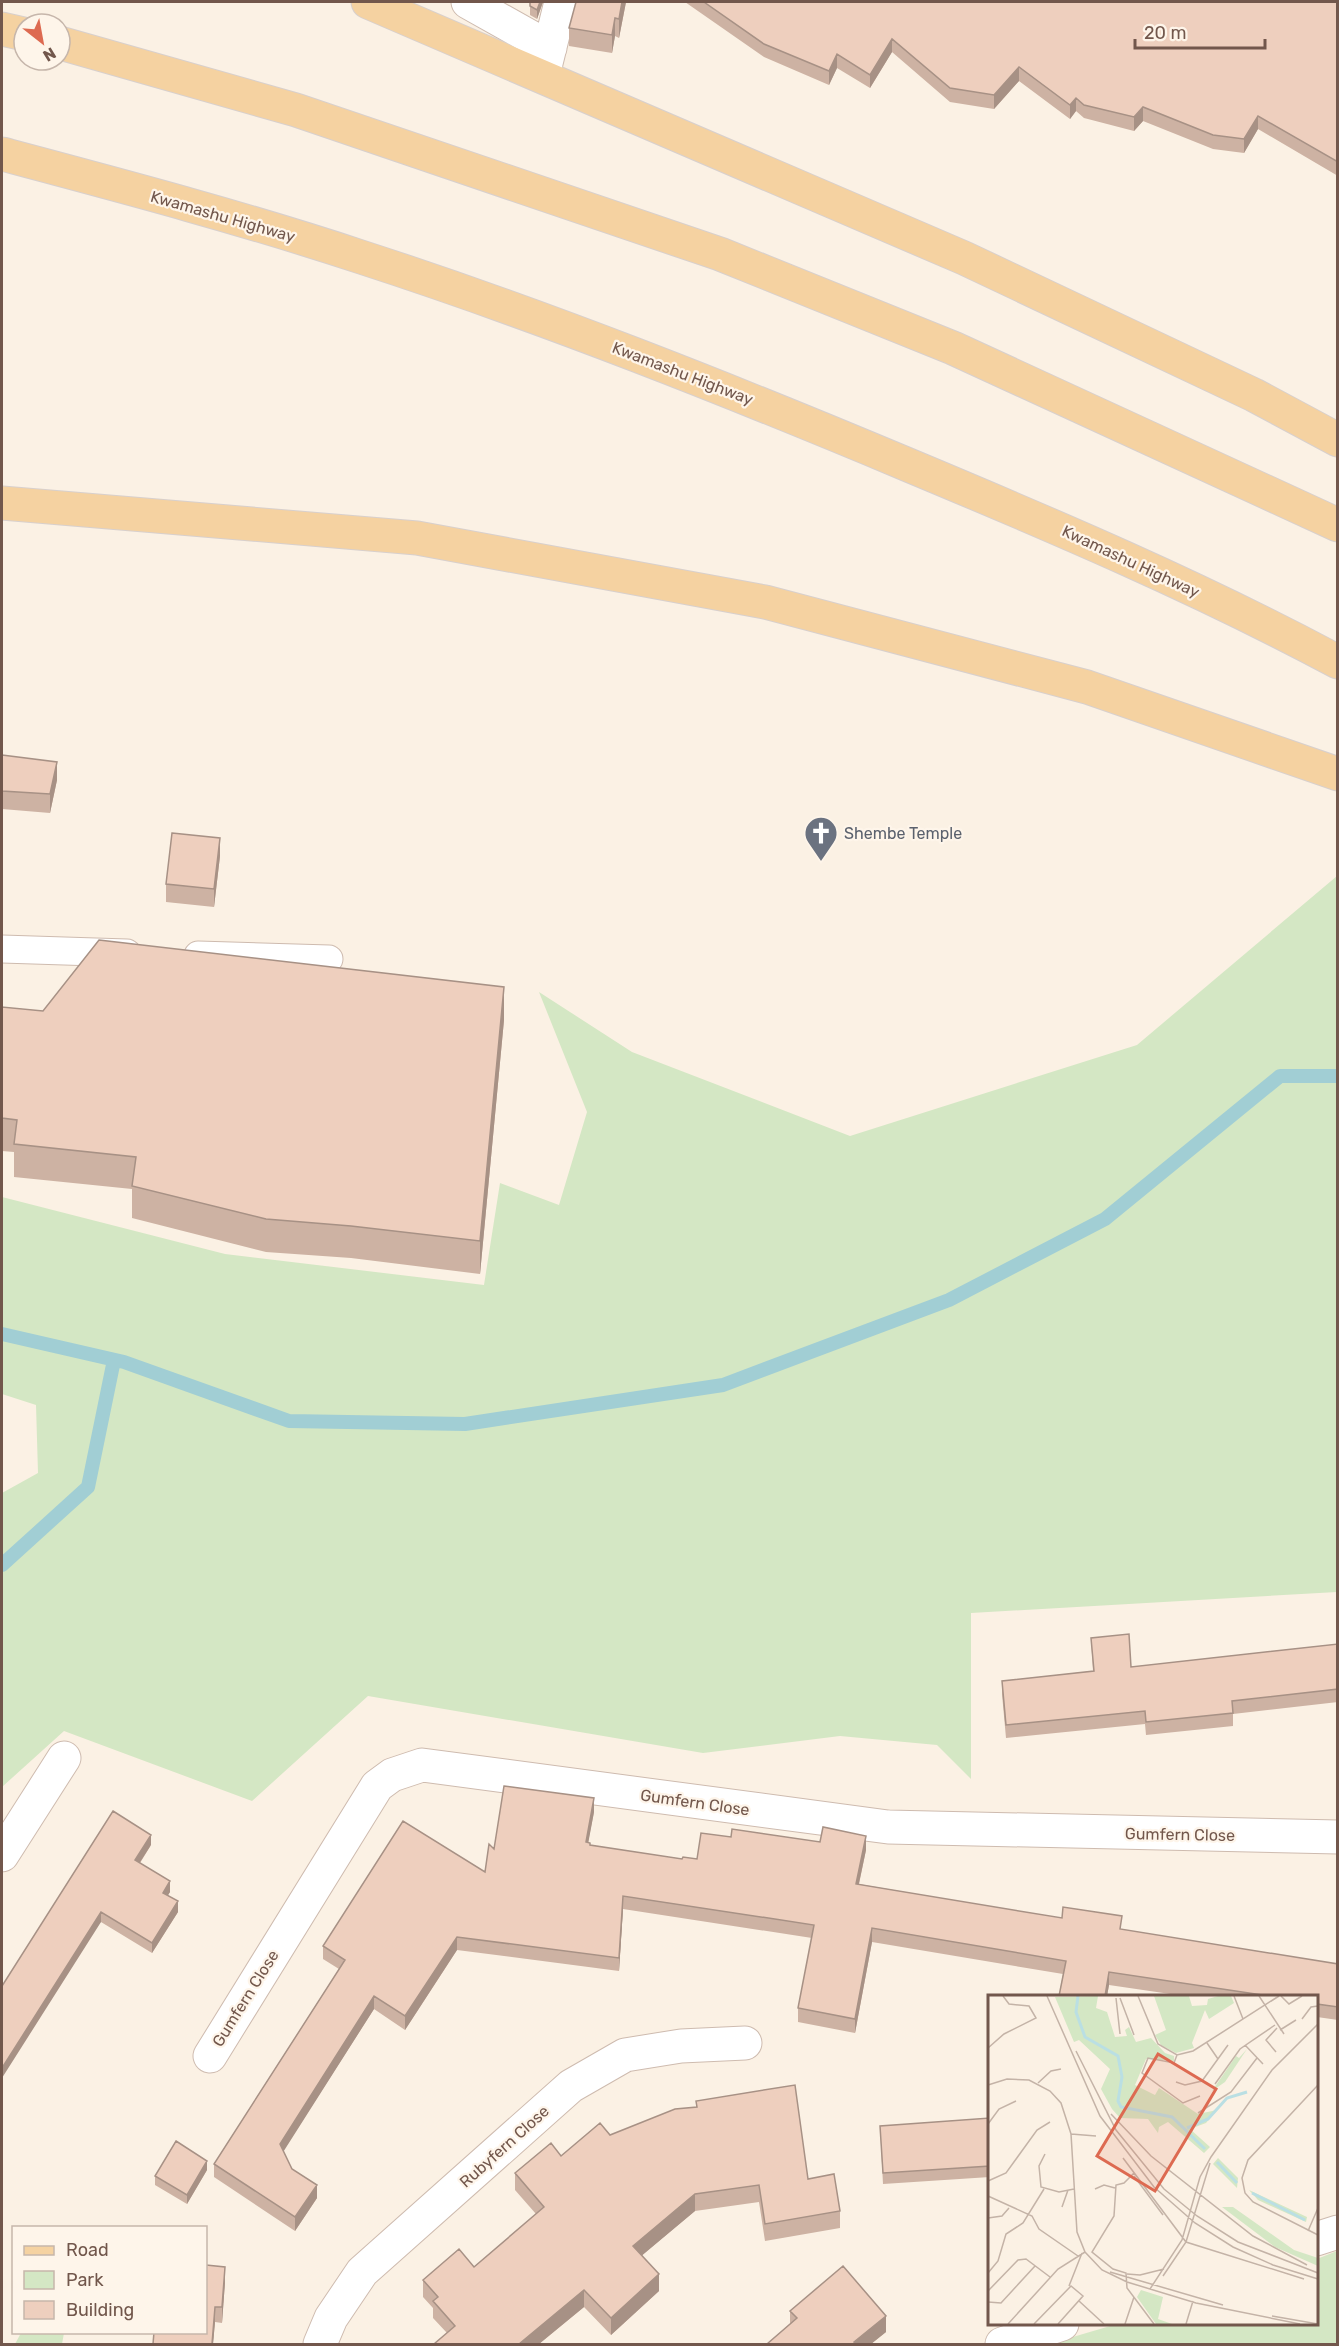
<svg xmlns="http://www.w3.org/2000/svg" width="1339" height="2346" font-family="Rubik,sans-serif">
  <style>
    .green { fill: #d4e7c4 }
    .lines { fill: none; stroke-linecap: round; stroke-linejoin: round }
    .stream { stroke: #a1ced4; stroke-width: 14 }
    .service-casing { stroke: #cebbaf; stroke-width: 29 }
    .minor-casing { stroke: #cebbaf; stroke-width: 35 }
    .primary-casing { stroke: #d8d0cd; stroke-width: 35 }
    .service { stroke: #fff; stroke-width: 27 }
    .minor { stroke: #fff; stroke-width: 33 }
    .primary { stroke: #f5d2a1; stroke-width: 33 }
    .wall { fill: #cdb2a3 }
    .shaded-wall { fill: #a79185 }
    .building { fill: #eecfbe; stroke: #a79185; stroke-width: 1.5 }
    .labels { text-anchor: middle; stroke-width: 4.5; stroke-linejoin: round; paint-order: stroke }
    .street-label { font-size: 16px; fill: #72574c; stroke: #fef5ea }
    .worship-label { font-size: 16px; fill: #5b616d; stroke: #fef5ea; text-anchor: start }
    .inset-river { fill: none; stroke: #badfe3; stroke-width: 3 }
    .inset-road { fill: none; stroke: #c4b3a7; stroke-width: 1.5 }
    .view { fill: #dd6a51; fill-opacity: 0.15; stroke: #dd6a51; stroke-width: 3 }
    .inset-edge { fill: none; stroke: #72574c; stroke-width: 3 }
  </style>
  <rect width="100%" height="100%" fill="#fbf1e4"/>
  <path class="green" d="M1337 876V1592L971 1613V1779L937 1745 840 1736 703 1753 368 1696 252 1801 64 1731 2 1787V1493L38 1473 36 1405 2 1394V1197L225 1254 484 1285 500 1183 559 1205 587 1112 539 992 632 1052 850 1136 1137 1045Z
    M1337 2251V2344H1049L1117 2324H1316L1317 2259Z
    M21 2333H64L62 2344H15Z"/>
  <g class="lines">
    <path class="stream" d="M2 1334 124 1362 289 1421 465 1424 723 1385 949 1300 1105 1219 1280 1076H1338
      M2 1565 88 1487 114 1360"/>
    <defs>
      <path id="service" d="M2 949 127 953
        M198 955 329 959"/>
      <path id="minor" d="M468 2 550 48
        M545 67 561 2
        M2 1855 64 1758
        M210 2056 377 1786 392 1775 422 1765 888 1827 1338 1837
        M1316 2239 1338 2232
        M320 2344 331 2318 362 2272 571 2086 625 2055 681 2046 745 2043
        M1002 2344 1062 2324"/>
      <path id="primary" d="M368 2 964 258 1254 395 1338 440
        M2 29 24 34
        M60 43 296 110 720 254 953 348 1338 525
        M2 154C122 186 243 218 361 257 546 317 727 389 906 464 1052 525 1198 587 1338 662
        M2 503 417 538 765 602 1087 687 1338 774"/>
    </defs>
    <use href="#service" class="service-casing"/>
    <use href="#minor" class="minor-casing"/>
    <use href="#primary" class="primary-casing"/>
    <use href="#service" class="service"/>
    <use href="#minor" class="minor"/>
    <use href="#primary" class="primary"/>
  </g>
  <path class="wall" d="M530 2H543L537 19 530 15Z
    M626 2 619 38 615 36 612 53 569 46V28Z
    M685 2H1338V176L1258 129 1244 153 1213 149 1143 121 1134 131 1084 118 1076 111 1070 119 1019 81 994 109 950 102 892 52 870 88 837 68 829 85 764 57Z
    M2 755 57 780 50 813 2 809Z
    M220 856 214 907 166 902V884Z
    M2 1007 43 1011 504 1020 480 1274 351 1258 266 1252 132 1218V1189L14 1177V1152L2 1151Z
    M1091 1638 1131 1667 1338 1644V1702L1233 1714V1726L1146 1735 1145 1724 1006 1738 1002 1694V1681L1093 1671Z
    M594 1812 588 1842 590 1845 682 1859H697L731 1837 866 1850 859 1884 1122 1930 1338 1964V2020L1317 2017V1996H1184L1109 1985 1107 1996H1059L1063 1974 872 1942 855 2033 798 2022V2008L812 1938 623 1909 619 1971 457 1950 405 2030 374 2009 283 2151 292 2169 317 2198 295 2231 214 2177V2164L339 1969 323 1959V1946L485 1872 494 1849Z
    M151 1845 140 1863 170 1892 168 1895 178 1912 152 1953 101 1922 2 1986Z
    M696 2101 808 2179 840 2211V2228L765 2241 759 2202 695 2211 642 2255 659 2291 611 2335 584 2307 539 2344H434L447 2333 433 2318V2308L423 2297V2280L474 2267 536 2214 515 2190V2173L561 2156 610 2135 696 2108Z
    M990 2118V2177L883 2184 880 2126Z
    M207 2170 187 2204 155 2185V2176Z
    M225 2282 222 2323 215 2322 213 2344H153Z
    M790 2311 886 2332 871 2344H767L790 2324Z"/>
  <path class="shaded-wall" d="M540 2H543L537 19V10Z
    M622 2H626L619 38V19Z
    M615 18V36L612 53V35Z
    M892 39V52L870 88V75Z
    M837 54V68L829 85V71Z
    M1019 67V81L994 109V95Z
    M1076 98V111L1070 119V105Z
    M1143 107V121L1134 131V117Z
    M1258 116V129L1244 153V139Z
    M57 762V780L50 813V794Z
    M220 838V856L214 907V889Z
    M504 987V1020L480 1274V1241Z
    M594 1798V1812L586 1855V1842Z
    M151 1835V1845L135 1870V1860Z
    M866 1836V1850L856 1897V1884Z
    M170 1881V1892L163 1903V1893Z
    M623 1896V1909L619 1971V1958Z
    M178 1901V1912L152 1953V1943Z
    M101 1912V1922L2 2078V2068Z
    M872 1928V1942L855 2033V2019Z
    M457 1937V1950L405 2030V2016Z
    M1109 1972V1985L1107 1996H1105Z
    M374 1996V2009L280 2157V2144Z
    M207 2161V2170L187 2204V2195Z
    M317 2185V2198L295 2231V2217Z
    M695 2194V2211L633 2263V2246Z
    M225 2267V2282L222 2323V2307Z
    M659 2274V2291L611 2335V2318Z
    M584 2290V2307L539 2344H519Z
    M215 2307V2322L213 2344H212Z
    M886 2316V2332L871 2344H854V2342Z"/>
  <path class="building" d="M530 2H540L537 10 530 6Z
    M576 2H622L619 19 615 18 612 35 569 28Z
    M704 2H1338V162L1258 116 1244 139 1213 135 1143 107 1134 117 1084 105 1076 98 1070 105 1019 67 994 95 950 88 892 39 870 75 837 54 829 71 764 44Z
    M2 755 57 762 50 794 2 791Z
    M172 833 220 838 214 889 166 884Z
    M99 940 504 987 480 1241 351 1226 266 1219 132 1186 136 1157 14 1144 17 1120 2 1118V1007L43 1011Z
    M1129 1634 1131 1667 1338 1644V1689L1232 1701 1233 1713 1146 1722 1145 1711 1006 1725 1002 1681 1094 1671 1091 1638Z
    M504 1786 594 1798 586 1842 590 1843V1845L682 1859 683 1857 697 1859 701 1833 731 1837 732 1829 820 1842 823 1827 866 1836 856 1884 1062 1918 1063 1907 1122 1916 1120 1929 1338 1964V2007L1317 2004V1996H1269L1109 1972 1105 1996H1059L1066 1961 872 1928 855 2019 798 2008 814 1925 623 1896 619 1958 457 1937 405 2016 374 1996 280 2144 292 2169 317 2185 295 2217 214 2164 345 1960 323 1946 403 1821 485 1872 489 1844 494 1849Z
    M113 1811 151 1835 135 1860 170 1881 163 1893 178 1901 152 1943 101 1912 2 2068V1986Z
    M795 2085 808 2179 834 2174 840 2211 765 2224 759 2185 695 2194 633 2246 659 2274 611 2318 584 2290 519 2344H434L455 2326 433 2301 438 2297 423 2280 459 2249 474 2267 544 2207 515 2173 551 2143 561 2156 600 2123 610 2135 675 2109 697 2107 696 2101Z
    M990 2118V2166L883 2173 880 2126Z
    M176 2141 207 2161 187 2195 155 2176Z
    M206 2265 225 2267 222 2307H215L212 2344H153L154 2332H206Z
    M843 2266 886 2316 854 2342 856 2344H767L797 2318 790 2311Z"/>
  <defs>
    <symbol id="church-pin" viewBox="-11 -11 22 30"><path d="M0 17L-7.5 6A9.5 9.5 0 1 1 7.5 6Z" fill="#6b7280" stroke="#fef5ea"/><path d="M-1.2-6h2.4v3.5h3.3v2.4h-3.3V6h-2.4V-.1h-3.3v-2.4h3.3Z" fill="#fff"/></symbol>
  </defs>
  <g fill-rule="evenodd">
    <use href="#church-pin" x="802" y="814" width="38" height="52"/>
  </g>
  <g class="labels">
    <g class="street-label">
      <text transform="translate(223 216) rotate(16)" y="6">Kwamashu Highway</text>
      <text transform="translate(683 373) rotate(21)" y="6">Kwamashu Highway</text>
      <text transform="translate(1131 561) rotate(25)" y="6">Kwamashu Highway</text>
      <text transform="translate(695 1802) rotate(8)" y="6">Gumfern Close</text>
      <text transform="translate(1180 1834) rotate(1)" y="6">Gumfern Close</text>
      <text transform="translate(245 1998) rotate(-58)" y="6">Gumfern Close</text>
      <text transform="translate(504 2146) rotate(-42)" y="6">Rubyfern Close</text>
    </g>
    <g class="worship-label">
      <text x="844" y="839">Shembe Temple</text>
    </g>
  </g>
  <g transform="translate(988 1995)">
    <rect width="330" height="330" fill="#fbf1e4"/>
    <path d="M110 1 108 13 119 17 127 42 139 41 137 35 141 32 148 47 163 43 177 58 186 61V66L158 64 147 90 167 100 171 93 210 119 229 115 218 128 202 134 222 152 216 158 180 127 171 132 170 138 160 124 132 123 124 114 113 94 122 74 91 45 86 47 67 2ZM166 1H201L204 11 219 10 220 4 230 1H243L246 8 221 24 217 15 204 48 206 53 188 58 173 50 167 40 178 35ZM259 54 237 87 224 96 248 61 251 63ZM230 163 250 183 249 193 225 169ZM261 195 319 222 318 227 270 205ZM234 212H245L306 255 330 263V271L287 252ZM153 295 175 302 170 324 184 329H168L149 302Z" fill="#d4e7c4"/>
    <path class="inset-river" d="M90 1 88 17 97 42 130 61 134 82 130 106 133 112 184 122 217 154M199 133 220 124 239 103 259 97M229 167 249 188M264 198 317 225"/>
    <path class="inset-road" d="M59 1 112 121 166 192 207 228 245 252 285 270 330 284M150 1 170 49 189 60 205 56 291 1M246 1 255 24M271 1 296 39M293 1 301 9 314 1M128 3 132 39M132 3 146 40M314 24 323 12 330 11M292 35 308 25M219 48 230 64M257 50 275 69M0 53 16 39 48 23 41 11 21 9 15 1M88 56 128 135 176 194 209 221 250 247 330 278M288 57 278 45 289 33M189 60 186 68 160 63 154 78 195 108 212 101M188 87 197 90 214 86 240 50M50 88 63 76 73 74M227 89 252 54 287 30M0 90 19 84 41 85 62 96 73 108 83 139 89 237 97 257 114 275 139 287 208 308 312 329M330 90 260 165 254 183 257 198 265 207 330 240M210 118 243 97 269 63M123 119 163 161 265 241 319 270M0 129 11 114 28 106M83 139 108 141M57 159 51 171 53 192 71 197 86 194M135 163 198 247 316 284M146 178 136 188 128 190 126 221 104 257 125 274 138 278 139 293 166 329M146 181 175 220M0 186 18 178 49 135 62 127M107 194 116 190 127 193M0 201 44 221 51 234 90 261M74 212 80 195M0 223 14 221 21 213M320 236 330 213M122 277 235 310M0 278 10 266 18 239 35 228 56 194M139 279 152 280 176 274M175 281 198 247 222 168M81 291 94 258M162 294 194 245 212 182 223 162 284 75 330 29M0 296 30 265 38 264 62 282M91 306 116 329M0 307 13 308 47 271M284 321 330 329M20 329 70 274 97 257M46 329 83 291 95 301 70 329M137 329 146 302M198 329 205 306"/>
    <path class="view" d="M170 59 228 94 167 196 109 161Z"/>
    <rect width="330" height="330" class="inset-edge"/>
  </g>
  <rect width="1339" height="2346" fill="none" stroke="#72574c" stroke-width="6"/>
  <rect x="12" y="2226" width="195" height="108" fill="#fef5ea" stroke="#c6b6ab" stroke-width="1.5"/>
  <rect x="24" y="2246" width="30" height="9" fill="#f5d2a1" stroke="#c6b6ab" stroke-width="1.5"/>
  <text x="66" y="2256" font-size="18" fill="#72574c">Road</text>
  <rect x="24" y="2271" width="30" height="18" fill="#d4e7c4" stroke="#c6b6ab" stroke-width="1.5"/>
  <text x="66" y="2286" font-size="18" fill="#72574c">Park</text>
  <rect x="24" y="2301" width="30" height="18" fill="#eecfbe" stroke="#c6b6ab" stroke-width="1.5"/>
  <text x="66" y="2316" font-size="18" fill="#72574c">Building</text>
  <g transform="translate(42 42) rotate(149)"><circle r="28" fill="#fef5ea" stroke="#c6b6ab" stroke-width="1.5"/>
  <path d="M0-4.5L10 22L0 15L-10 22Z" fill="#dd6a51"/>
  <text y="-9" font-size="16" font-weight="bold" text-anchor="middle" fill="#72574c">N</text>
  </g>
  <path d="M1135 39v9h130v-9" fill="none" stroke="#72574c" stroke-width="3"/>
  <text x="1144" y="39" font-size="18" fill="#72574c" stroke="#fef5ea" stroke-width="4.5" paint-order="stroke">20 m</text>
</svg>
